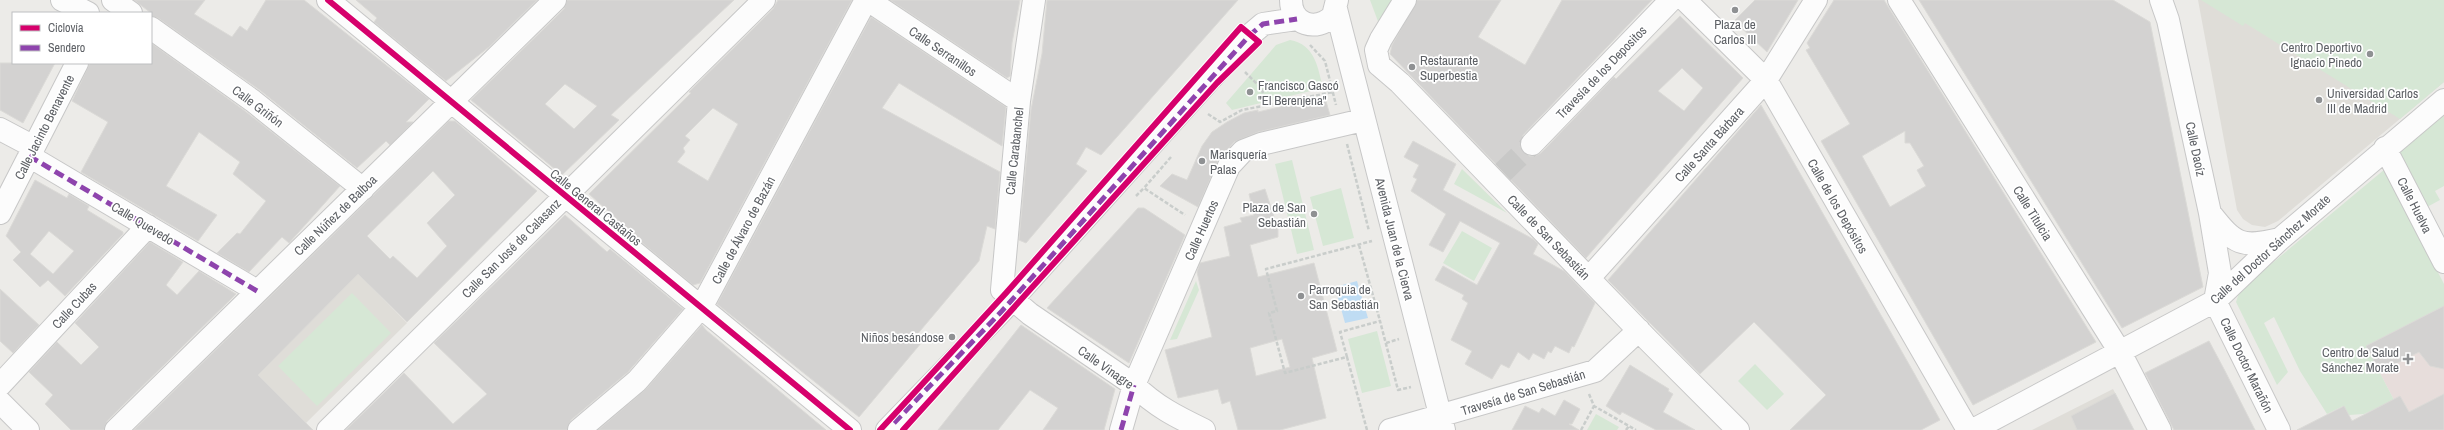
<svg xmlns="http://www.w3.org/2000/svg" width="2444" height="430" font-family="'Archivo Narrow',sans-serif">
  <style>
    .education { fill: #dfddd8 }
    .medical { fill: #e7dddb }
    .green { fill: #d6e7d5 }
    .water { fill: #bfdcf3 }
    .building { fill: #d3d2d1; stroke: #dbdad7; fill-rule: evenodd }
    .lines { fill: none; stroke-linecap: round; stroke-linejoin: round }
    .minor-tunnel { stroke: #c8c8c7; stroke-width: 22; stroke-dasharray: 22 11; stroke-linecap: butt }
    .minor-casing { stroke: #c7c7c7; stroke-width: 24 }
    .path { stroke: #c9cdcb; stroke-width: 2.5; stroke-dasharray: 4 2; stroke-linecap: butt }
    .minor { stroke: #fcfcfc; stroke-width: 22 }
    .quiet { stroke: #8e44ad; stroke-width: 5; stroke-dasharray: 10 5; stroke-linecap: butt }
    .cycleway-casing { stroke: #fff; stroke-width: 8 }
    .cycleway { stroke: #d6006c; stroke-width: 6 }
    .poi-dot { fill: #8f9193; stroke: #fff; stroke-width: 1.5 }
    .labels { text-anchor: middle; stroke-width: 3.5; stroke-linejoin: round; paint-order: stroke }
    .poi-label { font-size: 13px; fill: #5d6065; stroke: #fff; text-anchor: start }
    .street-label { font-size: 13px; fill: #5d6065; stroke: #fff }
  </style>
  <rect width="100%" height="100%" fill="#ecebe8"/>
  <path class="education" d="M2198 0H2444V82L2278 221 2265 227 2252 225 2243 219 2237 210Z
    M323 239 407 323 306 423 222 340Z
    M2113 389 2134 430H2032Z"/>
  <path class="medical" d="M2444 306V407L2409 412 2400 397 2394 400 2366 346Z"/>
  <path class="green" d="M1370 0H1394L1379 24Z
    M2201 0H2444V82L2400 119 2245 23 2243 26Z
    M1290 40C1315 44 1318 68 1323 88L1232 110 1226 103 1276 45Z
    M2444 112V186L2435 191 2440 200 2427 207 2395 152Z
    M1292 160 1314 250 1297 254 1275 164Z
    M1462 169 1507 213 1454 184Z
    M2385 169 2444 284V306L2366 346 2394 400 2364 414 2349 415 2343 406 2327 414 2300 371 2274 317 2264 323 2288 372 2277 385 2236 302 2240 290Z
    M1341 188 1354 238 1323 246 1310 197Z
    M1462 231 1492 248 1474 281 1443 263Z
    M1196 281 1199 290 1177 339 1170 340Z
    M352 293 391 333 317 406 278 366Z
    M1377 331 1391 386 1362 393 1348 339Z
    M1755 364 1784 394 1767 410 1738 381Z
    M1596 414 1619 427 1617 430H1587Z"/>
  <path class="water" d="M1357 281 1368 318 1345 323 1335 287Z"/>
  <path class="building" d="M134 0H205L194 14 232 37 240 26 247 31 266 0H304L429 99 406 122H413L390 145 386 141 357 168 261 91 158 18 151 16V13Z
    M356 0H537L489 47 446 81 374 22 377 18Z
    M567 0H734L611 115 619 120 562 175 471 100 564 9ZM565 84 597 106 574 129 545 104Z
    M778 0H852L700 283 693 285 617 222 618 220 589 194 691 93 689 92 773 9ZM713 108 738 124 708 181 677 162 685 152 683 148 690 140 685 136Z
    M890 0H1020L1012 43 1010 76 1007 78Z
    M1047 0H1238L1101 155 1086 147 1076 164 1087 171 1026 243 1019 240 1031 110 1042 54Z
    M1417 0H1501L1478 37 1525 65 1562 0H1652L1523 135 1520 147 1529 156H1535L1541 153 1614 77 1616 79 1680 16 1743 78 1586 258 1390 54 1392 45ZM1682 68 1703 88 1684 111 1658 91Z
    M1755 0H1798L1767 52 1734 21Z
    M1834 0H1884L2096 342 1973 405 1821 141 1850 124 1806 50 1810 48 1807 43ZM1905 131V143H1910L1924 166 1917 170 1926 186 1890 207 1862 156Z
    M1919 0H2113L2150 22 2203 287 2122 328Z
    M871 17 1006 107 1002 146 899 83 882 108 1000 172 995 229 987 226 979 261 915 337 922 342 859 417 717 304Z
    M151 43 245 111 340 186 289 243 282 237 249 272 217 253 237 233 240 234 266 201 233 174 240 162 199 132 166 186 217 215 198 241 81 172 108 122 72 101 90 63H151Z
    M0 63H55L23 123 0 110Z
    M1317 98V100L1325 98 1330 115 1258 132 1234 142 1218 161 1198 207 1160 186 1172 174 1187 180 1202 146 1212 132 1227 122 1244 113 1258 110V112Z
    M1761 105 1914 373 1940 420 1921 430H1790L1826 395 1754 322 1700 374 1608 280Z
    M449 121H455L537 191 407 322 358 274 258 375 313 430H134ZM433 171 455 195 427 223 447 246 417 278 393 256 390 259 367 236Z
    M1413 141 1456 164 1443 190 1533 239 1538 244 1533 254 1564 271 1595 303 1574 347 1572 346 1569 353 1555 346 1551 353 1548 351 1544 359 1533 353 1529 360 1518 352 1509 368 1501 364 1492 379 1465 364 1472 351 1451 340 1468 303 1462 299 1464 295 1435 280 1443 266 1477 285 1500 243 1460 221 1443 252 1429 245 1446 214 1411 191 1417 179 1413 177 1419 165 1404 157Z
    M35 180 67 198 69 194 89 206 87 210 123 232V234L65 296 48 280 40 287 13 260 21 252 6 236ZM49 231 74 251 53 274 30 254Z
    M1265 189 1278 229V237L1250 245 1258 277 1314 263 1337 351 1312 358 1326 418 1280 430H1238L1230 401 1222 404 1218 389 1178 398 1165 350 1212 337 1197 272 1200 263 1230 256 1224 227 1242 222 1240 218 1254 215 1249 194ZM1282 339 1290 367 1256 376 1250 348Z
    M1138 208H1144L1185 235 1129 363 1047 308Z
    M565 215 607 252 610 249 683 309 628 372 571 420 567 430H346L404 373 453 424 487 394 434 343Z
    M150 242 183 262 166 285 177 295 199 271 236 294 107 421 104 430H71L45 404 53 395 29 372 57 342 81 365 99 347 75 323Z
    M0 289 39 325 13 353 0 341Z
    M2444 306V369L2430 366 2419 352 2380 372 2366 346Z
    M702 325 706 330 826 430H598L646 389Z
    M1021 325 1115 389 1104 430H1043L1058 408 1030 390 998 430H938Z
    M2209 341 2225 371 2255 430H2174L2145 373Z
    M1630 365 1669 389 1668 391 1673 394 1663 412 1695 430H1656L1622 412 1620 415 1606 406Z
    M2115 393 2134 430H2077L2071 416Z
    M2444 394V430H2297L2344 406 2352 421 2400 396 2409 412Z
    M1564 400 1580 409 1572 424H1569L1579 430H1512L1525 406 1539 413 1542 408 1555 416Z"/>
  <g class="lines">
    <path class="minor-tunnel" d="M1503 172 1532 144"/>
    <defs>
      <path id="minor" d="M62 0 88 13
        M113 0 131 13
        M328 0 850 430
        M868 0 1019 101
        M1034 0 1019 101 1002 290 1030 314 1134 385C1155 406 1177 417 1204 430
        M1291 0C1291 25 1316 32 1333 16L1337 0
        M1685 0 1766 80 1968 430
        M1899 0 2120 352 2160 430
        M2161 0 2168 20 2210 213 2220 273 2215 301
        M1336 9 1444 430
        M151 28 253 101 363 189
        M1379 65 1400 83 1649 341 1738 430
        M1379 65 1376 50 1381 39 1405 0
        M0 129 34 147
        M1532 144 1671 0
        M2385 148 2444 262
        M29 156 257 291
        M0 213 77 63
        M2210 213C2235 245 2241 248 2280 239
        M1589 278 1766 80 1816 0
        M2215 301 2279 430
        M0 385 148 226
        M0 402 28 430
        M116 430 555 0
        M328 430 764 0
        M579 430 637 381 702 306 866 0
        M887 430 1002 311 1250 35 1263 24 1297 19
        M1121 430 1134 385 1229 166 1243 151 1261 144 1363 120
        M1390 430 1595 371 1639 330
        M1973 430 2215 301 2280 239 2444 100"/>
    </defs>
    <use href="#minor" class="minor-casing"/>
    <path class="path" d="M1310 45 1325 61 1336 105
      M1245 72 1261 88 1268 105 1333 92
      M1208 114 1220 122 1242 110 1268 105
      M1347 144 1369 231
      M1171 157 1144 188 1185 215
      M1136 196 1144 188
      M1359 245 1380 321
      M1386 343 1399 339
      M1347 357 1340 332 1380 321 1398 390 1411 387
      M1589 394 1594 406 1636 430
      M1367 430 1347 357 1285 373 1269 313 1277 311 1266 269 1372 241
      M1581 430 1594 406
      M1626 430 1629 426"/>
    <use href="#minor" class="minor"/>
    <path class="quiet" d="M29 156 257 291
      M894 423 1002 311 1250 35 1263 24 1297 19
      M1121 430 1134 385"/>
    <defs>
      <path id="cycleway" d="M328 0 850 430
        M880 430 1006 293 1241 27 1259 42 1217 83 903 430"/>
    </defs>
    <use href="#cycleway" class="cycleway-casing"/>
    <use href="#cycleway" class="cycleway"/>
  </g>
  <g class="poi-dot">
    <circle cx="1735" cy="10" r="4"/>
    <circle cx="2370" cy="54" r="4"/>
    <circle cx="1412" cy="67" r="4"/>
    <circle cx="1250" cy="92" r="4"/>
    <circle cx="2319" cy="100" r="4"/>
    <circle cx="1202" cy="161" r="4"/>
    <circle cx="1314" cy="214" r="4"/>
    <circle cx="1301" cy="296" r="4"/>
    <circle cx="952" cy="337" r="4"/>
    <path d="M2406 353h4v4h4v4h-4v4h-4v-4h-4v-4h4z"/>
  </g>
  <g class="labels">
    <g class="poi-label">
      <text x="1735" y="29" text-anchor="middle">Plaza de<tspan x="1735" dy="15">Carlos III</tspan></text>
      <text x="2362" y="52" text-anchor="end">Centro Deportivo<tspan x="2362" dy="15">Ignacio Pinedo</tspan></text>
      <text x="1420" y="65">Restaurante<tspan x="1420" dy="15">Superbestia</tspan></text>
      <text x="1258" y="90">Francisco Gascó<tspan x="1258" dy="15">"El Berenjena"</tspan></text>
      <text x="2327" y="98">Universidad Carlos<tspan x="2327" dy="15">III de Madrid</tspan></text>
      <text x="1210" y="159">Marisquería<tspan x="1210" dy="15">Palas</tspan></text>
      <text x="1306" y="212" text-anchor="end">Plaza de San<tspan x="1306" dy="15">Sebastián</tspan></text>
      <text x="1309" y="294">Parroquia de<tspan x="1309" dy="15">San Sebastián</tspan></text>
      <text x="944" y="342" text-anchor="end">Niños besándose</text>
      <text x="2399" y="357" text-anchor="end">Centro de Salud<tspan x="2399" dy="15">Sánchez Morate</tspan></text>
    </g>
    <g class="street-label">
      <text transform="translate(943 51) rotate(34)" y="5">Calle Serranillos</text>
      <text transform="translate(1601 72) rotate(-46)" y="5">Travesía de los Depositos</text>
      <text transform="translate(258 106) rotate(37)" y="5">Calle Griñón</text>
      <text transform="translate(44 127) rotate(-63)" y="5">Calle Jacinto Benavente</text>
      <text transform="translate(1709 144) rotate(-48)" y="5">Calle Santa Bárbara</text>
      <text transform="translate(2196 149) rotate(78)" y="5">Calle Daoíz</text>
      <text transform="translate(1014 151) rotate(-84)" y="5">Calle Carabanchel</text>
      <text transform="translate(2415 205) rotate(63)" y="5">Calle Huelva</text>
      <text transform="translate(1838 206) rotate(60)" y="5">Calle de los Depósitos</text>
      <text transform="translate(596 207) rotate(39)" y="5">Calle General Castaños</text>
      <text transform="translate(2033 213) rotate(58)" y="5">Calle Titulcia</text>
      <text transform="translate(335 215) rotate(-44)" y="5">Calle Núñez de Balboa</text>
      <text transform="translate(143 223) rotate(31)" y="5">Calle Quevedo</text>
      <text transform="translate(743 230) rotate(-62)" y="5">Calle de Álvaro de Bazán</text>
      <text transform="translate(1201 230) rotate(-66)" y="5">Calle Huertos</text>
      <text transform="translate(1549 237) rotate(46)" y="5">Calle de San Sebastián</text>
      <text transform="translate(1395 239) rotate(76)" y="5">Avenida Juan de la Cierva</text>
      <text transform="translate(511 248) rotate(-45)" y="5">Calle San José de Calasanz</text>
      <text transform="translate(2270 249) rotate(-42)" y="5">Calle del Doctor Sánchez Morate</text>
      <text transform="translate(74 305) rotate(-47)" y="5">Calle Cubas</text>
      <text transform="translate(2247 365) rotate(64)" y="5">Calle Doctor Marañón</text>
      <text transform="translate(1106 367) rotate(35)" y="5">Calle Vinagre</text>
      <text transform="translate(1523 392) rotate(-17)" y="5">Travesía de San Sebastián</text>
    </g>
  </g>
  <rect x="12" y="12" width="140" height="52" fill="#ffffff" stroke="#bebfc1"/>
  <rect x="20" y="25" width="20" height="6" fill="#d6006c" stroke="#bebfc1"/>
  <text x="48" y="32" font-size="12" fill="#5d6065">Ciclovía</text>
  <rect x="20" y="45" width="20" height="6" fill="#8e44ad" stroke="#bebfc1"/>
  <text x="48" y="52" font-size="12" fill="#5d6065">Sendero</text>
</svg>
